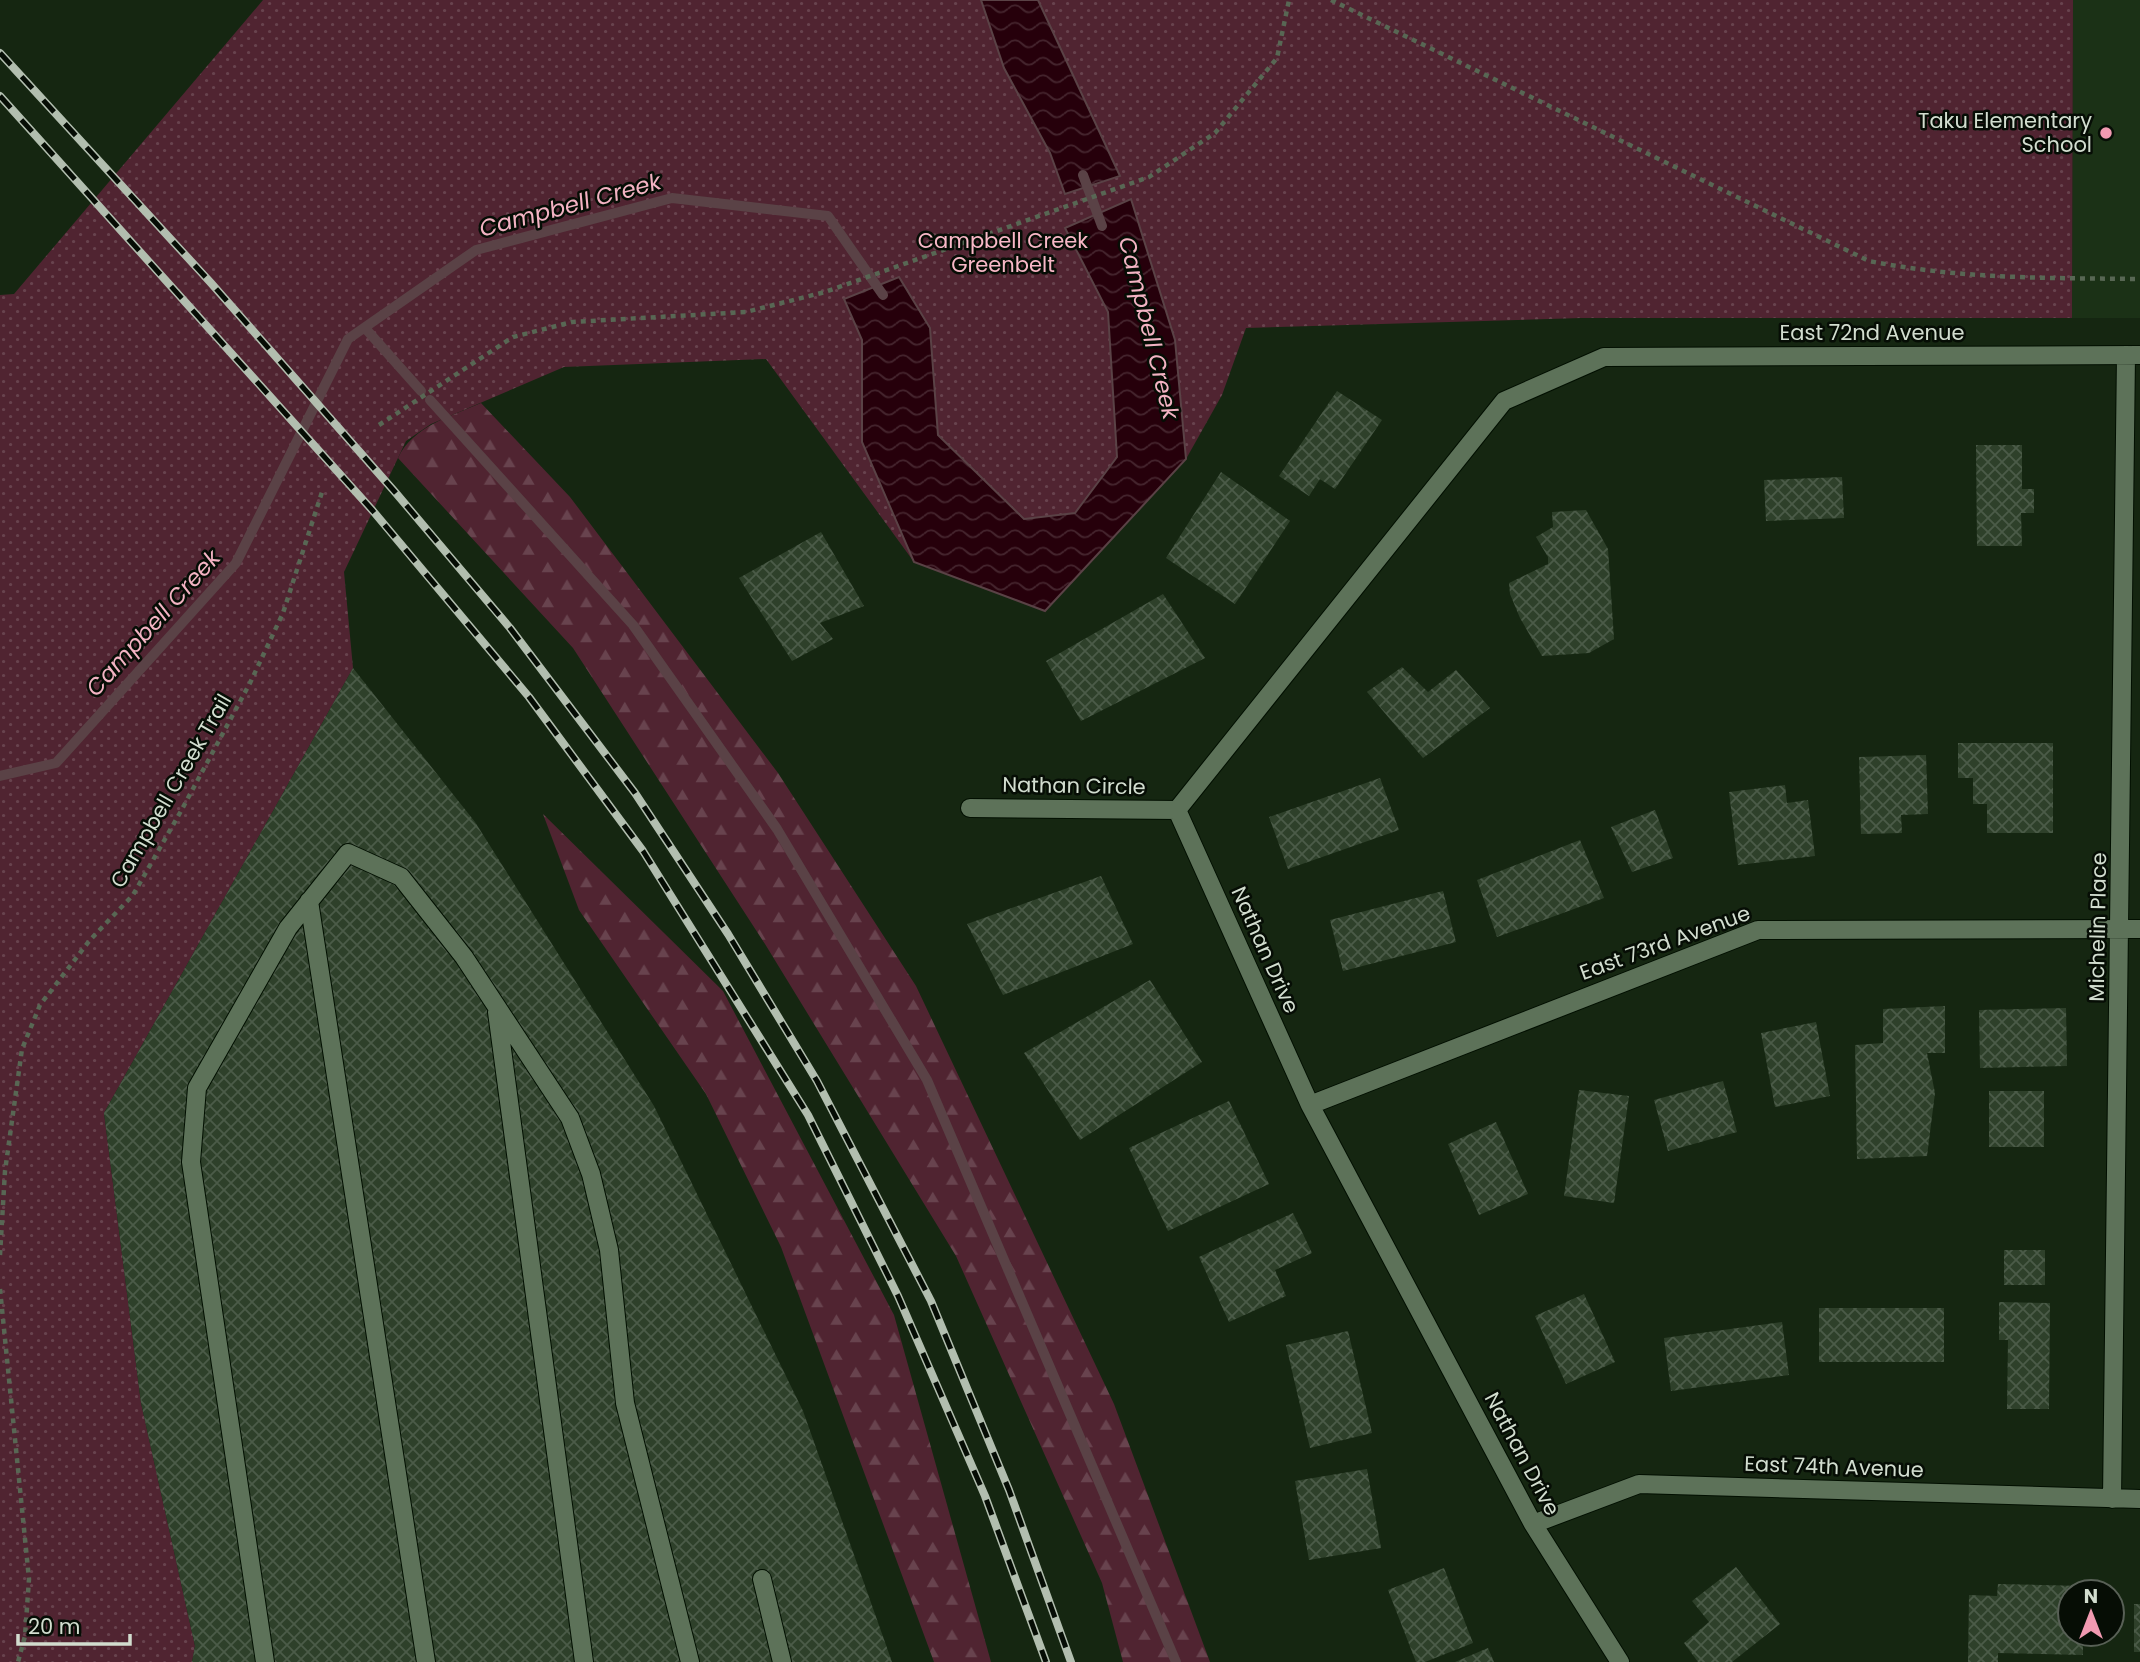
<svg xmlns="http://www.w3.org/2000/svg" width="2140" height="1662" font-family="Poppins,sans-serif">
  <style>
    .built { fill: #1b3116 }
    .forest { fill: url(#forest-firs) }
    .park { fill: url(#park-dots) }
    .water { fill: url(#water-waves); stroke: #5a4246; stroke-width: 2 }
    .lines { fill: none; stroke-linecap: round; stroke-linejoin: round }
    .stream { stroke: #5a4246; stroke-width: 10 }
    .building { fill: url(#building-cross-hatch) }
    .minor-casing { stroke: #020f00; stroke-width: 20 }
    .path { stroke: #586754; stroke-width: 4.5; stroke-dasharray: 5 5; stroke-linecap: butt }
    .minor { stroke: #5d7259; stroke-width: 18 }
    .rail-casing { stroke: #b2beaf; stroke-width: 8 }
    .rail { stroke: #060d05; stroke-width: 5; stroke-dasharray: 16; stroke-linecap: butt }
    .poi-dot { fill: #f19ab1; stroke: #060d05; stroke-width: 2.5 }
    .labels { text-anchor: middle; stroke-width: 5; stroke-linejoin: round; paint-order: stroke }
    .poi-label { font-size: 21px; fill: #d2ddcf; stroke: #060d05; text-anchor: end }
    .park-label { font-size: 21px; fill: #f8b8c7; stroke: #060d05 }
    .street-label { font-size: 21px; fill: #d2ddcf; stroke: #060d05 }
    .water-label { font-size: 23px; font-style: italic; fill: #f3b3c3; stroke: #060d05 }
  </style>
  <defs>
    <pattern id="forest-firs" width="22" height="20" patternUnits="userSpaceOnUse" patternTransform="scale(1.75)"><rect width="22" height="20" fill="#502431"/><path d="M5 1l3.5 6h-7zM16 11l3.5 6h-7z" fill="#68434e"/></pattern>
    <pattern id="park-dots" width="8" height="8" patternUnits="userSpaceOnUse" patternTransform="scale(1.75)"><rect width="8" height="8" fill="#502431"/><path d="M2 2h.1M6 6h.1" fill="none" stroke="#68434e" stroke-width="1.8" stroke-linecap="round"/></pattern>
    <pattern id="water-waves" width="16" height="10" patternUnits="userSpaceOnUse" patternTransform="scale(1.75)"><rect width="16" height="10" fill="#26000b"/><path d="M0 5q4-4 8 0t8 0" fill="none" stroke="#45252e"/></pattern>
    <pattern id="building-cross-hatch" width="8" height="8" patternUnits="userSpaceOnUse" patternTransform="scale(1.75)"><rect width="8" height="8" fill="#2e402a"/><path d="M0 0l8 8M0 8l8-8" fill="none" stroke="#4b5b48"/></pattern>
  </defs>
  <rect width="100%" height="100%" fill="#152611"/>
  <path class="built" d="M2073 0H2140V318H2072Z"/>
  <path class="forest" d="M481 403 570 497 778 773 916 986 1114 1404 1210 1662H1123L1102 1583 956 1256 765 944 573 648 398 458C413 426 450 417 481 403Z
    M543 814 723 991 894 1315 991 1662H934L781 1247 706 1094 579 910Z"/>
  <path class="park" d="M263 0H2073L2072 318H1581L1246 328 1222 395 1186 459 1045 611 914 562 766 359 564 367 431 424 406 441 344 572 353 668 104 1113 141 1403 195 1646 192 1662H0V295L14 294Z"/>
  <path class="water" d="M981 0H1038L1120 176 1065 194 1050 153 1004 68Z
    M1131 199 1175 340 1186 459 1045 611 914 562 862 442V340L844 299 899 277 930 328 938 435 1024 519 1075 513 1117 457 1108 312 1065 228Z"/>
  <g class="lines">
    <path class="stream" d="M1083 175 1102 226
      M365 328 421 391
      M430 400 633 625 777 829 927 1080 1176 1662
      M0 776 56 763 236 563 348 339 476 250 672 198 828 216 883 295"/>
  </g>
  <path class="building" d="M1337 391 1382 420 1335 489 1320 479 1309 496 1279 476Z
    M1976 445H2022V489H2034V513H2021L2022 546H1977Z
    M1221 472 1290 521 1235 604 1166 558Z
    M1842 477 1844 518 1766 521 1764 480Z
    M1586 510 1608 549 1614 639 1589 653 1542 656 1520 618 1510 594 1509 583 1548 564V557L1536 537 1553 527 1552 512Z
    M821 532 864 606 820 623 833 639 792 661 739 578Z
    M1163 594 1205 658 1081 721 1046 661Z
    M1402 667 1428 692 1456 670 1490 708 1423 758 1367 692Z
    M353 668 475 822 654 1106 803 1411 892 1662H192L195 1646 141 1403 104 1113Z
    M1958 743H2053V833H1987V804H1973V778H1958Z
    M1926 755 1928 814 1901 815 1902 833 1861 834 1859 757Z
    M1380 778 1399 830 1288 869 1269 817Z
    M1785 785 1787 803 1808 800 1815 856 1738 865 1729 792Z
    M1655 810 1673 858 1632 872 1611 827Z
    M1580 840 1604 898 1497 937 1477 880Z
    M1101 876 1133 944 1003 995 967 924Z
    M1443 891 1456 942 1343 971 1330 920Z
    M1150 980 1202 1062 1080 1140 1024 1053Z
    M1945 1006V1053H1927L1935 1093 1927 1156 1857 1159 1855 1045 1883 1043V1009Z
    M2066 1008 2067 1066 1980 1068 1979 1010Z
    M1816 1022 1830 1096 1775 1107 1761 1033Z
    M1723 1081 1737 1132 1668 1151 1654 1100Z
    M1579 1090 1629 1096 1614 1203 1564 1196Z
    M1989 1091H2044V1147H1989Z
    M1229 1101 1269 1184 1168 1231 1129 1148Z
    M1496 1122 1528 1194 1479 1215 1448 1144Z
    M1293 1213 1312 1253 1275 1270 1286 1296 1229 1322 1199 1257Z
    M2004 1250H2045V1285H2004Z
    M1584 1294 1615 1362 1566 1384 1535 1316Z
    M1999 1302 2050 1303 2049 1409H2007L2008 1340H1999Z
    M1819 1308H1944V1362H1819Z
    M1782 1322 1789 1375 1671 1391 1664 1338Z
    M1348 1331 1372 1433 1310 1448 1286 1345Z
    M1367 1469 1381 1548 1309 1560 1295 1481Z
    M1736 1567 1780 1624 1732 1662H1698L1684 1643 1709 1622 1692 1601Z
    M1444 1568 1473 1643 1425 1662H1416L1388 1590Z
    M1998 1584 2084 1586V1592H2070V1634H2083V1655L1998 1653V1662H1968L1969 1595 1997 1596Z
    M2134 1604H2140V1652H2134Z
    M1488 1648 1494 1662H1455Z"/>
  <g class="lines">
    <defs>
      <path id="minor" d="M970 808 1177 810
        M1177 810 1504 401 1604 357 2140 355
        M1177 810 1310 1105 1533 1524 1620 1662
        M309 901 426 1662
        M497 1012 584 1662
        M1310 1105 1758 930 2140 929
        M2112 1499 2126 355
        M1533 1524 1639 1484 2140 1499
        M762 1579 782 1662
        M265 1662 191 1162 197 1088 288 928 348 853 401 877 464 957 570 1118 591 1174 609 1250 625 1403 690 1662"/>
    </defs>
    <use href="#minor" class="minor-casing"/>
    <path class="path" d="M1331 0 1869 261C1959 279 2049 278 2140 279
      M379 425 513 337 572 322 746 312 825 292 1149 177 1215 133 1277 58 1289 0
      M0 1255 5 1171 22 1049 40 1005 90 940 133 895 181 811 250 683 283 613 323 489
      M0 1289 29 1579 25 1636 18 1662"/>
    <use href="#minor" class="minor"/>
    <defs>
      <path id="rail" d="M0 53 211 283 395 492 510 628 635 793 728 934 817 1081 931 1301 1009 1490 1071 1662
        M0 96 373 511 529 697 643 851 808 1115 898 1296 985 1496 1046 1662"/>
    </defs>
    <use href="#rail" class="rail-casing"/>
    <use href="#rail" class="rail"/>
  </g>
  <circle class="poi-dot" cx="2106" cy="133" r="7"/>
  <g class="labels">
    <g class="poi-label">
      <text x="2092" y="128">Taku Elementary<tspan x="2092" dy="24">School</tspan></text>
    </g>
    <g class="park-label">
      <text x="1003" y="248">Campbell Creek<tspan x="1003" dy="24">Greenbelt</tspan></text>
    </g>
    <g class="street-label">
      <text x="1872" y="340">East 72nd Avenue</text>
      <text transform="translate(1074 786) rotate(1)" y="7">Nathan Circle</text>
      <text transform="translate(171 791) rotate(-60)" y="7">Campbell Creek Trail</text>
      <text transform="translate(2098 927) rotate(-89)" y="7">Michelin Place</text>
      <text transform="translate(1665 943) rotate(-20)" y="7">East 73rd Avenue</text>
      <text transform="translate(1265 950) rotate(66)" y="7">Nathan Drive</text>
      <text transform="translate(1522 1454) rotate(62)" y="7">Nathan Drive</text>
      <text transform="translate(1834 1467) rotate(2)" y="7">East 74th Avenue</text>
    </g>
    <g class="water-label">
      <text transform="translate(570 205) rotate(-15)" y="8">Campbell Creek</text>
      <text transform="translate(1149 328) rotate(76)" y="8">Campbell Creek</text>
      <text transform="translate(153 623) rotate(-48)" y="8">Campbell Creek</text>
    </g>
  </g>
  <g transform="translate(2091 1613)"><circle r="33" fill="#060d05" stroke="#586056" stroke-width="2"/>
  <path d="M0-5L12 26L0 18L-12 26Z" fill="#f19ab1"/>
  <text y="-10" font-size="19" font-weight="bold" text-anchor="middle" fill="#d2ddcf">N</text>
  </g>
  <path d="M18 1634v10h112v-10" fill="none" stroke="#d2ddcf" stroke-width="3.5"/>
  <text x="28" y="1634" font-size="21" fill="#d2ddcf" stroke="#060d05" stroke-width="5" paint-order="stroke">20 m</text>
</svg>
